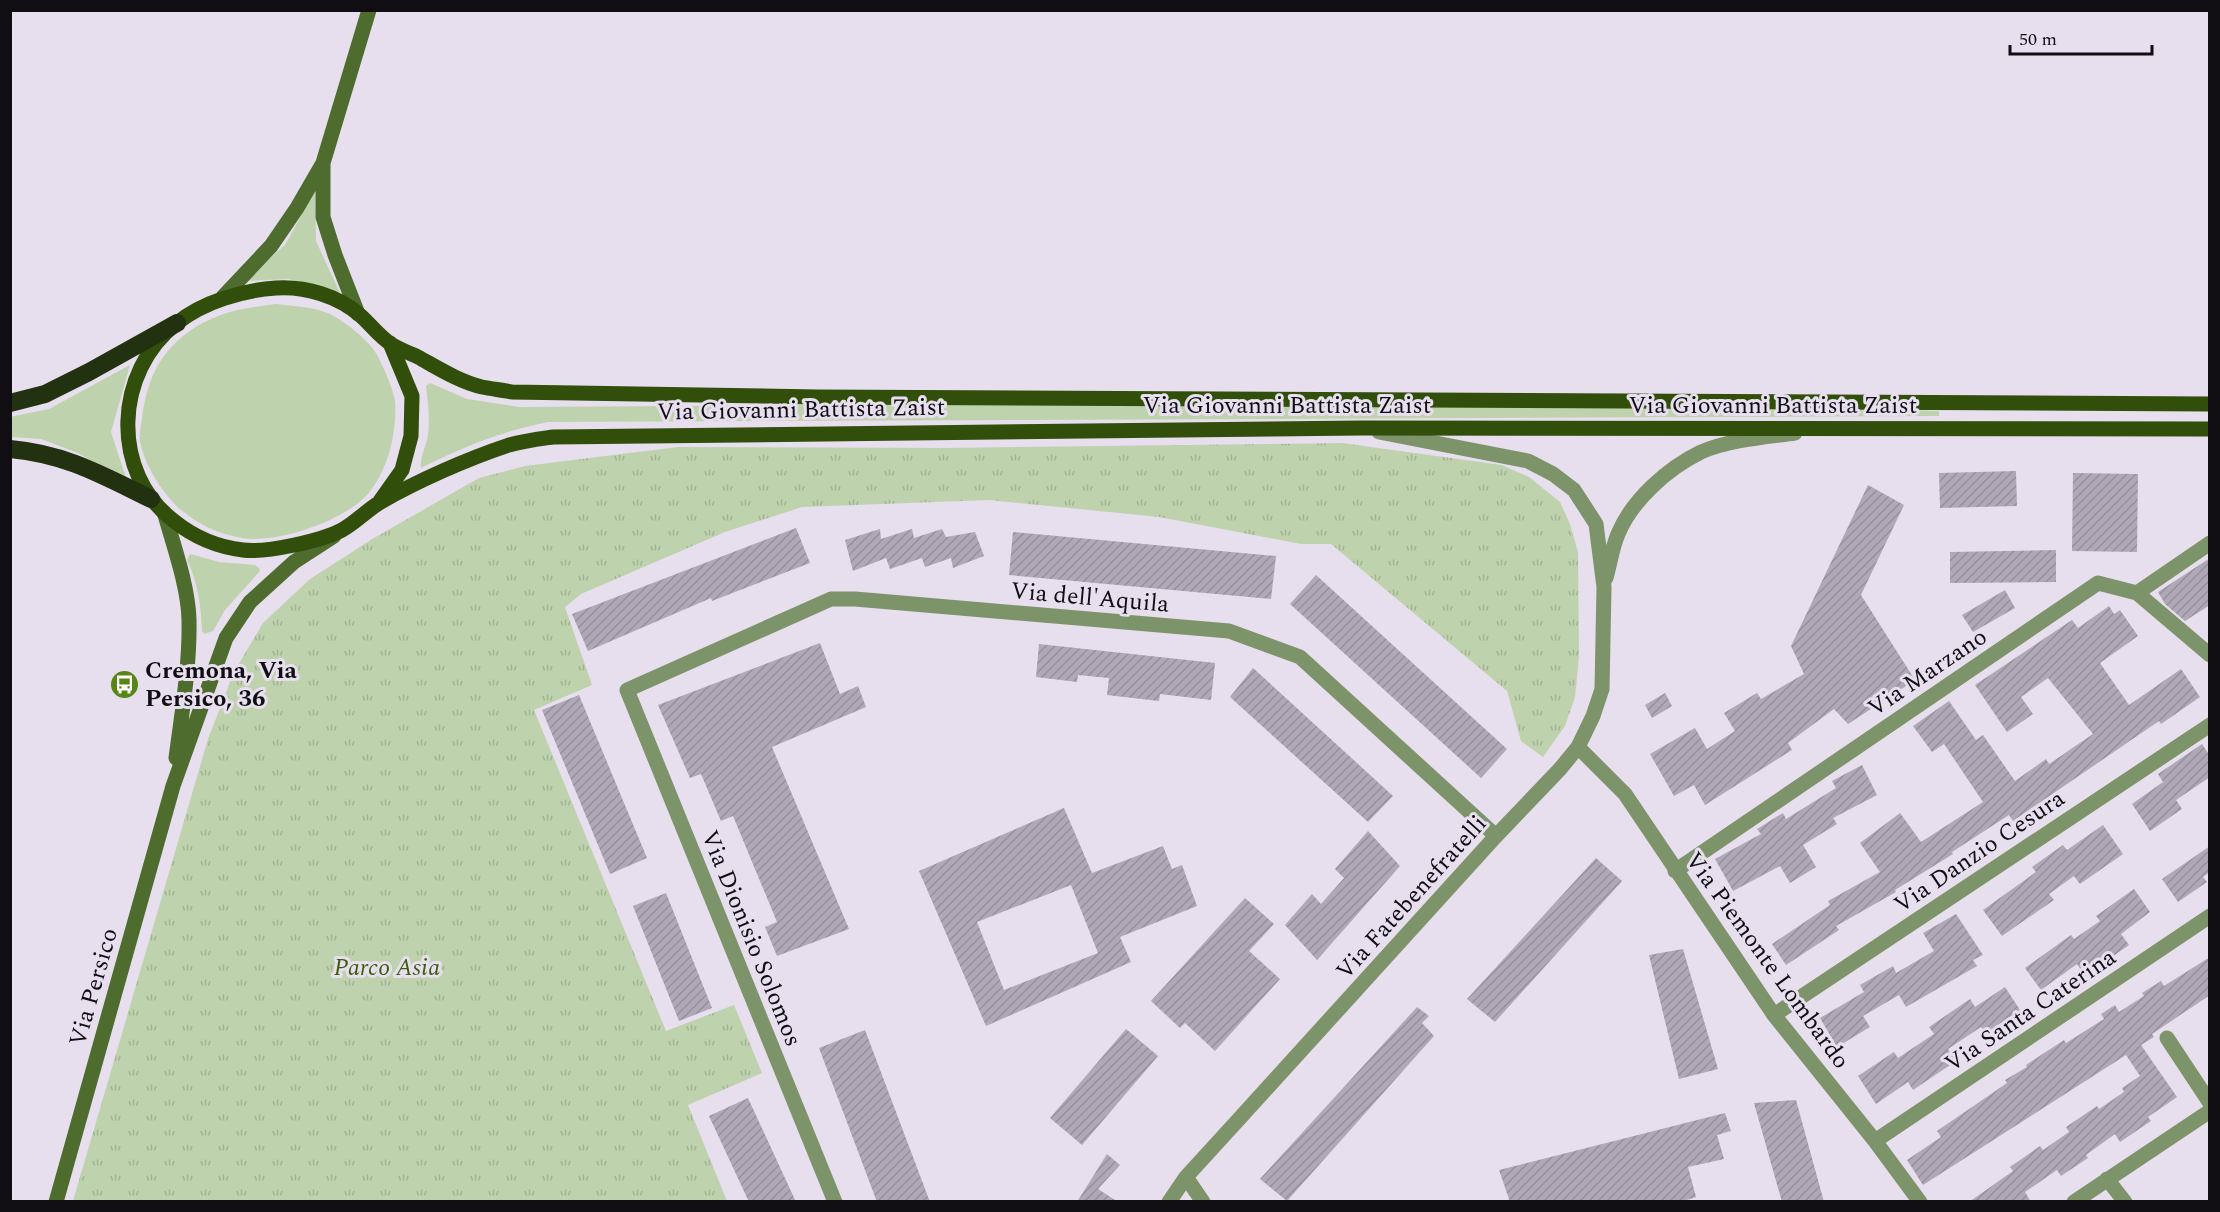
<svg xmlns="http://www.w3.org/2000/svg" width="2220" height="1212" font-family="Spectral,serif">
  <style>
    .green { fill: #bed3ad }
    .park { fill: url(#park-tufts) }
    .building { fill: url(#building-hatch); fill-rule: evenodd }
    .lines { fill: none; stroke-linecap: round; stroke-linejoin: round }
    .street { stroke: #7d936a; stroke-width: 15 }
    .secondary { stroke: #4d6c2d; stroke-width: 15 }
    .primary { stroke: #314e0b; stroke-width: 15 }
    .highway { stroke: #223211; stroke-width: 18 }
    .labels { text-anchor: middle; stroke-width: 6; stroke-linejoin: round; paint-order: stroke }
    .street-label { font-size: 24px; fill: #100d13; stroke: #e7deee }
    .poi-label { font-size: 24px; font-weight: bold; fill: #100d13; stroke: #e7deee; text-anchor: start }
    .park-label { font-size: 24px; font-style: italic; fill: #3b5d0b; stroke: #e7deee }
  </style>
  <defs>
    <pattern id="park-tufts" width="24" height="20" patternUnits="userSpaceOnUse" patternTransform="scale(1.5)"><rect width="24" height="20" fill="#bed3ad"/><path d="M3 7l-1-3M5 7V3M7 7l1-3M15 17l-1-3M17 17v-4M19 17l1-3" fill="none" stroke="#a2b494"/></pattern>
    <pattern id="building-hatch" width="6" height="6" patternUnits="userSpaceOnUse" patternTransform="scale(1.5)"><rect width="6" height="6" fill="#b0a8b7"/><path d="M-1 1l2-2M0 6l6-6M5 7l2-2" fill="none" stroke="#968f9c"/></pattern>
  </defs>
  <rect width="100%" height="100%" fill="#e7deee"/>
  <path class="green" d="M315 191 316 241 340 293 289 279 244 281 285 245Z
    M276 304C293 306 315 307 330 314 344 321 370 341 377 355 383 366 394 390 395 402 397 433 388 471 367 495 343 521 277 544 242 538 218 534 200 525 181 510 162 493 145 466 140 441 139 434 141 425 142 418 147 382 157 356 187 333 215 312 243 308 276 304Z
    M130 365 111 432 127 481 78 453 41 439 11 437 10 417 49 409Z
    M430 383 467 399 519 407C992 405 1466 397 1939 411V416L548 422C500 432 465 446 421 468 420 456 426 447 428 435 430 419 428 402 426 386Z
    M190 554 219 562 255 565 259 568 260 571 225 610 213 631 204 634 202 631C201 606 198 582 187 560Z"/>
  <path class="park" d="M1342 443 1502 465 1529 477 1560 502 1570 524 1578 552 1579 656 1575 697 1565 726 1543 757 1521 741 1507 691 1331 544H1301L1159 517 989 500 802 507 725 532 581 594 565 607 592 685 534 710 666 1031 734 1005 762 1073 688 1105 727 1201H73L208 739 234 672 263 623 310 579 374 538 479 478 525 466 678 447 945 448Z"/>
  <path class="building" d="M2016 471 2017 506 1940 508 1939 473Z
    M2073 473 2138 474 2137 552 2072 551Z
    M1868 485 1904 505 1861 595 1915 680 1848 724 1834 709 1788 743 1792 750 1705 805 1694 785 1674 796 1650 754 1695 728 1707 749 1735 731 1724 713 1757 693 1761 699 1804 674 1791 646Z
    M796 528 810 563 712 601 711 598 588 651 572 614Z
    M880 529 881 539 912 529 914 538 942 529 946 537 975 532 984 556 953 568 951 558 925 567 922 558 890 569 886 558 853 571 845 540Z
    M1013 532 1276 556 1271 599 1009 575Z
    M2056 550V582L1950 583V552Z
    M2210 558V605L2185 621 2165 604 2158 592Z
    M1316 575 1507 749 1481 778 1290 604Z
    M2005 590 2015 608 1973 632 1962 615Z
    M2109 606 2114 614 2120 610 2138 636 2100 663 2129 705 2181 669 2200 697 2161 724 2159 721 2013 821 2009 815 1952 852 1953 854 1895 890 1896 892 1836 926 1839 930 1786 965 1772 944 1830 905 1828 901 1880 872 1860 843 1900 813 1921 842 1983 802 1944 744 1932 752 1913 726 1949 701 1976 740 1983 735 2015 781 2046 759 2049 764 2093 734 2048 678 2021 697 2033 714 2007 732 1975 685 2072 620 2078 628Z
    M820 643 840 694 858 686 866 707 772 747 849 929 777 956 765 927 777 922 733 816 721 821 701 774 690 778 658 705Z
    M1039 644 1215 663 1211 700 1160 694 1159 701 1107 695 1109 678 1078 675 1077 682 1036 677Z
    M1253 668 1393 796 1368 822 1230 697Z
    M1665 693 1672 706 1652 718 1645 705Z
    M579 695 647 858 610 874 542 710Z
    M2202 744 2210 756V777L2176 800 2182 809 2150 831 2132 804 2163 782 2158 774Z
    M1862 765 1877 795 1833 818 1837 824 1803 845 1816 867 1790 883 1780 866 1733 891 1715 859 1761 834 1757 829 1783 813 1786 819 1836 788 1832 781Z
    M1064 808 1092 873 1163 846 1172 869 1182 865 1197 906 1120 937 1131 962 986 1026 919 871ZM1071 885 1098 953 1004 990 977 922Z
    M2103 825 2123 854 2080 884 2074 876 2049 894 2054 900 2002 936 1983 910 2036 872 2032 867 2063 845 2067 850Z
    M1368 831 1400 866 1317 960 1285 925 1312 894 1321 904 1344 878 1335 869Z
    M2210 846V872L2203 877 2207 882 2178 902 2162 879Z
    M1596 858 1622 881 1495 1022 1467 999Z
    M2134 889 2150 912 2121 934 2129 945 2085 976 2077 964 2041 990 2025 968 2071 935 2074 939 2100 921 2096 916Z
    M666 893 712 1008 679 1021 633 906Z
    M1245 898 1274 924 1249 951 1280 979 1215 1051 1185 1023 1180 1028 1151 1001Z
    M1956 914 1983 955 1973 960 1977 966 1906 1007 1899 995 1863 1016 1870 1027 1837 1047 1820 1018 1864 992 1860 985 1893 966 1896 973 1934 951 1923 933Z
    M1683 949 1718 1069 1679 1079 1649 955Z
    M2210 957V995L2152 1034 2154 1037 2141 1045 2177 1097 2148 1117 2151 1121 2120 1142 2115 1134 2086 1155 2088 1158 2061 1176 2057 1170 2025 1192 2031 1202H1969L2013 1171 2010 1167 2040 1146 2043 1150 2069 1132 2066 1127 2097 1106 2099 1109 2124 1092 2122 1088 2140 1076 2126 1055 1923 1185 1907 1160 1941 1137 1937 1131 2007 1083 2005 1080 2027 1067 2026 1065 2064 1040 2066 1043 2104 1019 2101 1014 2115 1005 2119 1012 2144 996 2142 993 2161 981 2164 986Z
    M2005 987 2020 1010 1986 1033 1981 1027 1948 1049 1956 1061 1913 1090 1908 1082 1876 1104 1858 1076 1894 1052 1898 1058 1934 1034 1929 1027 1970 999 1975 1007Z
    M1417 1007 1429 1016 1422 1023 1434 1036 1287 1201 1260 1179Z
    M1126 1029 1158 1056 1082 1145 1050 1118Z
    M865 1030 930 1202H877L819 1048Z
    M748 1098 796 1202H749L709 1116Z
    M1796 1100 1824 1202H1782L1754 1103Z
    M1725 1113 1731 1131 1717 1135 1724 1159 1688 1167 1696 1197 1680 1202H1510L1499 1170Z
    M1107 1154 1120 1165 1098 1189 1118 1202H1077Z"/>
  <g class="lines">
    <path class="street" d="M1606 578C1610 564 1612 548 1618 534 1632 500 1668 468 1701 452 1728 440 1766 437 1795 433
      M2137 593 2210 655
      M1578 747 1625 794 1774 1015 1875 1141 1920 1202
      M1675 871 2098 583 2137 593 2210 543
      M1774 1015 2210 725
      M2167 1038 2210 1103
      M1875 1141 2210 916
      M1186 1177 1203 1202
      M2107 1179 2125 1202
      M835 1202 627 690 831 599H855L1229 631 1300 657 1496 836
      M1169 1202 1186 1177 1239 1119 1496 836 1560 769 1578 747 1593 716 1602 689 1604 587 1596 524 1574 490 1553 474 1528 461 1379 432
      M2074 1202 2210 1111"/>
    <path class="secondary" d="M323 163V217L335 255 358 314
      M223 297 271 246 297 208 323 163 369 10
      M165 515C174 547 188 586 189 619 190 665 182 712 176 758
      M56 1202 173 786 226 638 250 602 294 562 334 536"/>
    <path class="primary" d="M2210 404 818 397 512 392C502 390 492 389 482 387 460 382 438 368 418 357 409 353 399 349 391 344 380 337 371 325 361 316 339 296 305 286 276 288 243 290 203 302 177 323 114 371 110 473 174 521 194 537 217 547 243 550 266 553 321 541 342 530 355 523 366 511 379 503 417 481 467 459 509 445 523 441 539 439 553 437L1362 428 2210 429
      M380 501 402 470 411 436 412 396 390 343"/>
    <path class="highway" d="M10 403 45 394 89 372 177 323
      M10 449C66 454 102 475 151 499"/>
  </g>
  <defs>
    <symbol id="bus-disc" viewBox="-11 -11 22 22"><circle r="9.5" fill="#578516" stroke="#e7deee"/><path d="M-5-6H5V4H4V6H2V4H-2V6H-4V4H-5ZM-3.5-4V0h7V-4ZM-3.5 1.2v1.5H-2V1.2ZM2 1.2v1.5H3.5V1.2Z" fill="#fff"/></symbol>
  </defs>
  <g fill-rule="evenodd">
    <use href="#bus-disc" x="108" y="668" width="33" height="33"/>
  </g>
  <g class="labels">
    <g class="street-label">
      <text x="1287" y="413">Via Giovanni Battista Zaist</text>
      <text x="1773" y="413">Via Giovanni Battista Zaist</text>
      <text transform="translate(801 409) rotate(-1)" y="8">Via Giovanni Battista Zaist</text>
      <text transform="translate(1090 597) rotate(5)" y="8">Via dell'Aquila</text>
      <text transform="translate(1927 672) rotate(-34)" y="8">Via Marzano</text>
      <text transform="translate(1979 851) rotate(-34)" y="8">Via Danzio Cesura</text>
      <text transform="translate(1411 897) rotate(-48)" y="8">Via Fatebenefratelli</text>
      <text transform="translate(752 938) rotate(68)" y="8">Via Dionisio Solomos</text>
      <text transform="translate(1768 960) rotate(54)" y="8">Via Piemonte Lombardo</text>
      <text transform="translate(93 987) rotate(-74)" y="8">Via Persico</text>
      <text transform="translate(2030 1010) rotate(-34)" y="8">Via Santa Caterina</text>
    </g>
    <g class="poi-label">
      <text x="145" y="678">Cremona, Via<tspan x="145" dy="28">Persico, 36</tspan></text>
    </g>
    <g class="park-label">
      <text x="387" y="975">Parco Asia</text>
    </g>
  </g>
  <rect width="2220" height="1212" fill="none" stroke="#100d13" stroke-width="24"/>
  <path d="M2010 45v9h142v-9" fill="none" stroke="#100d13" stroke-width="3"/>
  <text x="2019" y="45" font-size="18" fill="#100d13" stroke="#e7deee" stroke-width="4.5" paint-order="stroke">50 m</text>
</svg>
